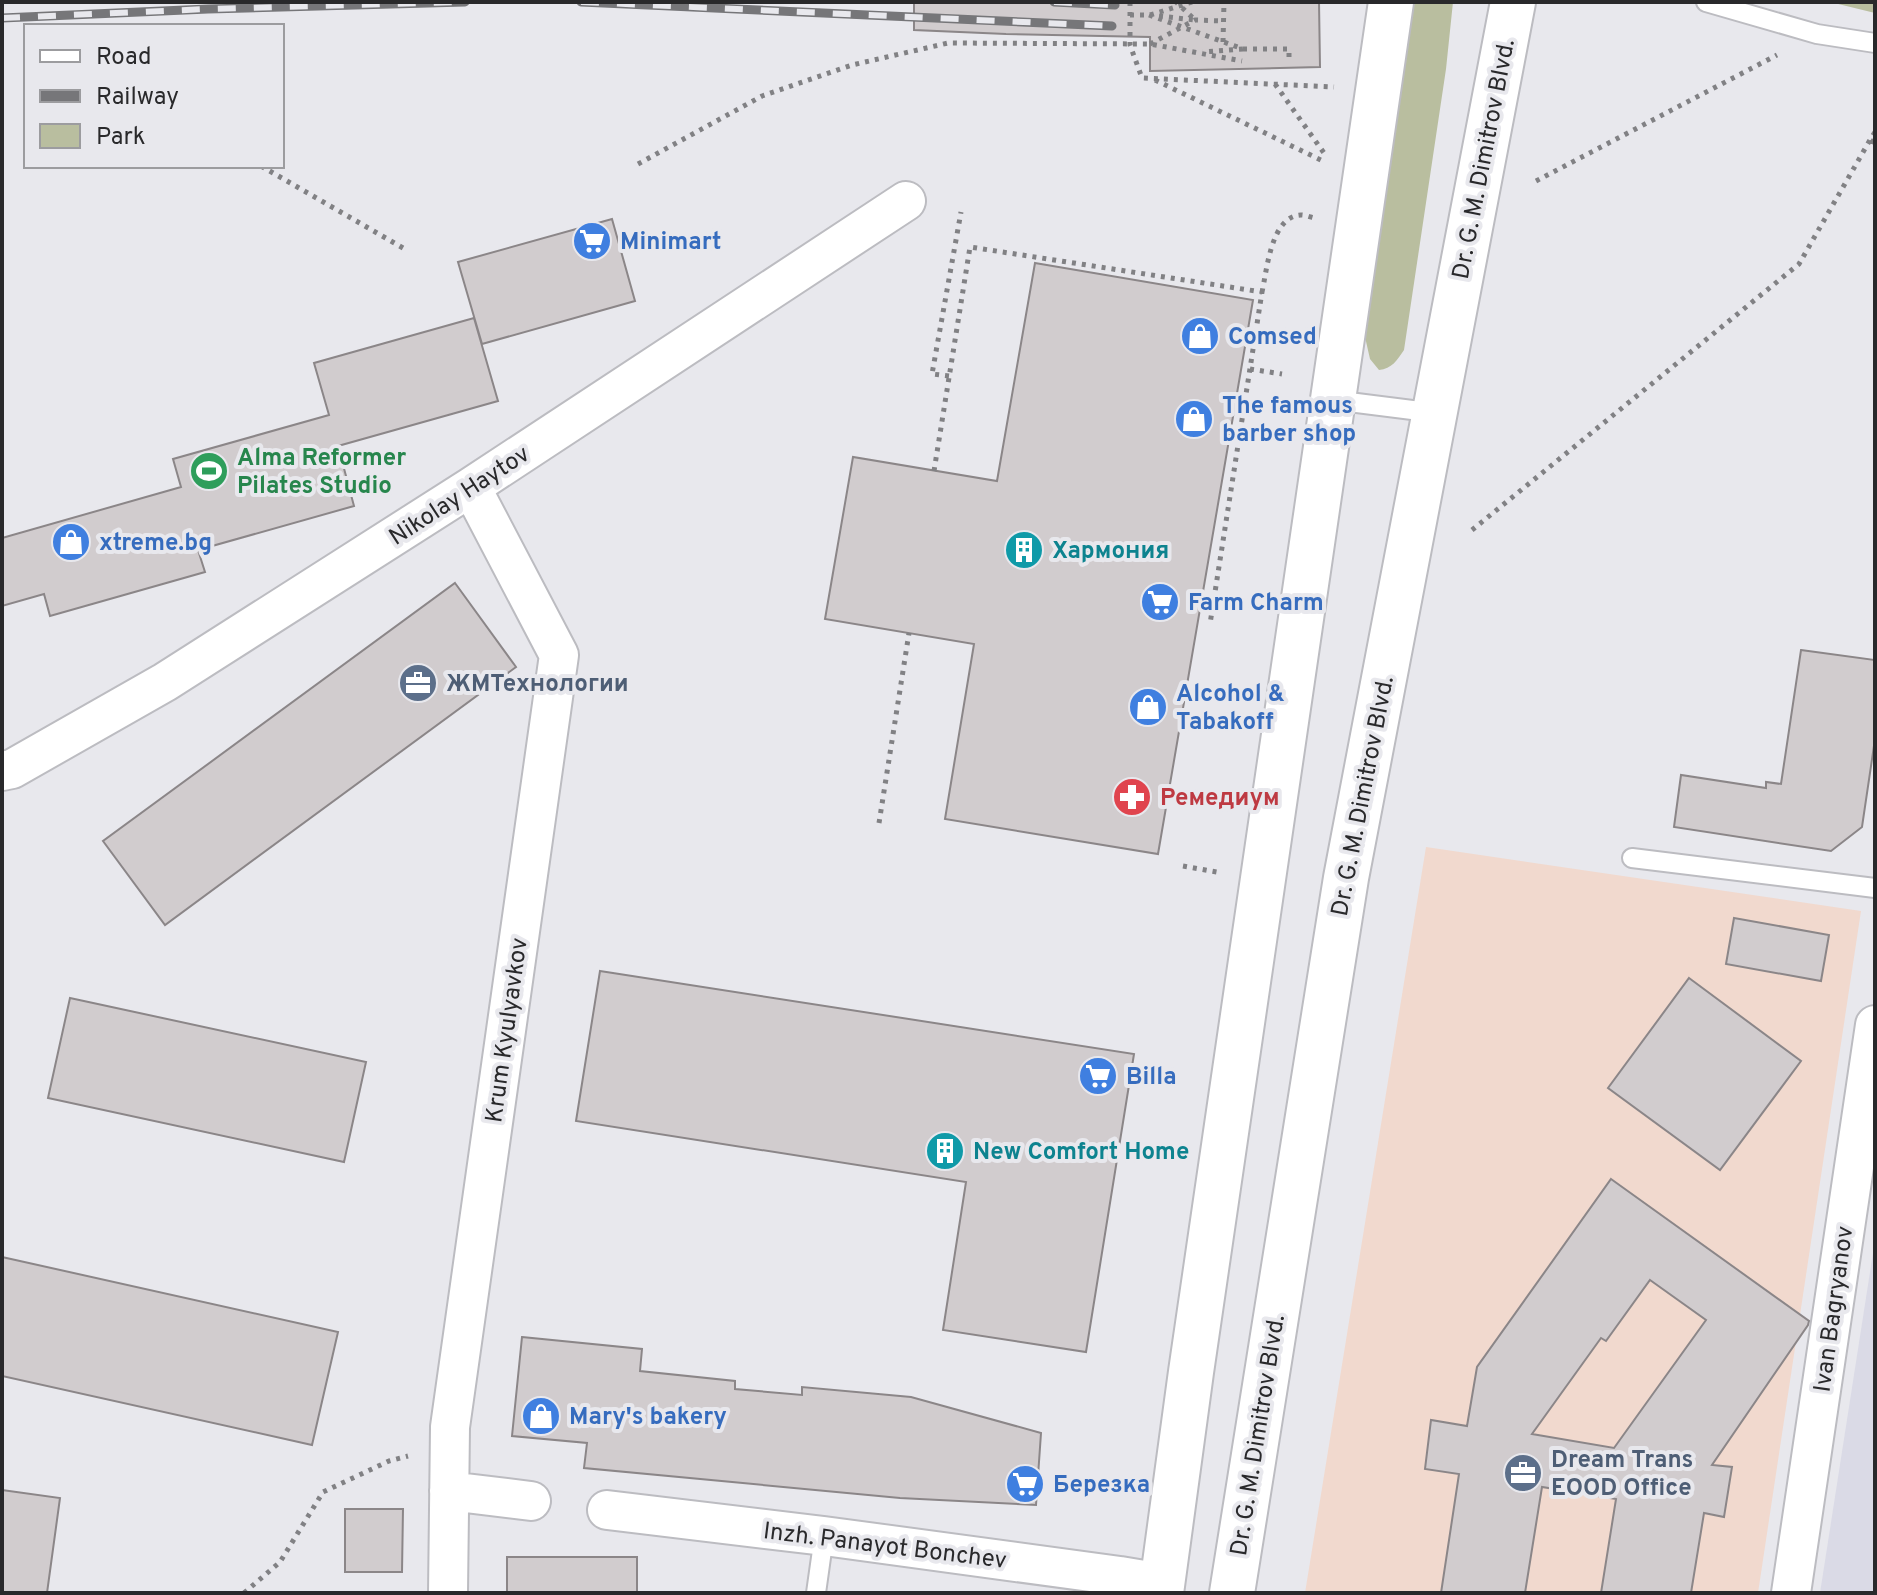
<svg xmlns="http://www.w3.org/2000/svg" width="1877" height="1595" font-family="Overpass,sans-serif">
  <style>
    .built { fill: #dadae6 }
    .education { fill: #f1d9ce }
    .green { fill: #b9be9f }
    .building { fill: #d1ccce; stroke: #8b8688; stroke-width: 2; fill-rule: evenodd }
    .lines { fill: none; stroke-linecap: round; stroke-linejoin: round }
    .service-casing { stroke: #bcbcc1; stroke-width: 22 }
    .minor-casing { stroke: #bcbcc1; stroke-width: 42 }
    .primary-casing { stroke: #bcbcc1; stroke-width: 48 }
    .path { stroke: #818184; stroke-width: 5; stroke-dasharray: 4 6; stroke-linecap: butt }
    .service { stroke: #fff; stroke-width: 18 }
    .minor { stroke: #fff; stroke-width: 38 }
    .primary { stroke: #fff; stroke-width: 44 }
    .rail-casing { stroke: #767679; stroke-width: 9 }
    .rail { stroke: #e8e8ed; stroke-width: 6; stroke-dasharray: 18; stroke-linecap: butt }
    .labels { text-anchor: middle; stroke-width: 8; stroke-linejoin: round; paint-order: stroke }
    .street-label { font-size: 24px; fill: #29292b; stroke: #e8e8ed }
    .shop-label { font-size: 24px; font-weight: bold; fill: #366cbe; stroke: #e8e8ed; text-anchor: start }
    .leisure-label { font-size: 24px; font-weight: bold; fill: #27864d; stroke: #e8e8ed; text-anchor: start }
    .culture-label { font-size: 24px; font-weight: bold; fill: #0d838f; stroke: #e8e8ed; text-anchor: start }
    .service-label { font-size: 24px; font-weight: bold; fill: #4e5e75; stroke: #e8e8ed; text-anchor: start }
    .health-label { font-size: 24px; font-weight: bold; fill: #be3a42; stroke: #e8e8ed; text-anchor: start }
  </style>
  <rect width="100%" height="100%" fill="#e8e8ed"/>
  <path class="built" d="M1875 1240V1593H1820Z"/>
  <path class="education" d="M1426 847 1861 911 1758 1593H1305Z"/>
  <path class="green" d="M1414 2H1453L1446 69 1404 350C1397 360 1392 369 1379 370L1370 359 1365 337Z
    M1830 2H1875V13Z"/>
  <path class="building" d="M914 2H1319L1320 67 1150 71V37L1006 34 914 30Z
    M612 219 635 301 482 344 458 262Z
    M1035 263 1253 300 1158 854 945 819 974 644 825 619 853 457 997 481Z
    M474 318 498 401 338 446 354 506 198 550 205 572 50 616 44 594 2 606V538L181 487 173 459 329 415 314 363Z
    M455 583 516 667 165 925 103 841Z
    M1801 650 1875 660V739L1862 827 1831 851 1674 827 1681 775 1766 788V782L1781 784Z
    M1734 918 1829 935 1821 981 1726 964Z
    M600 971 1134 1054 1086 1352 943 1330 966 1182 576 1121Z
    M1689 978 1801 1061 1720 1170 1608 1088Z
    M70 998 366 1062 344 1162 48 1098Z
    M1611 1179 1809 1321 1808 1325 1712 1465 1732 1467 1724 1517 1704 1513 1691 1593H1601L1616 1499 1542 1487 1525 1593H1441L1459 1474 1425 1469 1431 1420 1467 1426 1477 1367ZM1650 1280 1706 1320 1614 1448 1532 1434 1601 1338 1606 1341Z
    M2 1257 338 1332 312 1445 2 1376Z
    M522 1337 642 1349 640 1371 735 1381V1389L802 1395V1387L911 1397 1041 1433 1036 1505 900 1498 584 1468 587 1443 512 1436Z
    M2 1490 60 1498 47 1593H2Z
    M345 1509H403L402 1572H345Z
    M507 1557H637V1593H507Z"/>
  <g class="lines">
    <defs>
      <path id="service" d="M1706 2 1817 34 1875 43
        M1333 400 1436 413
        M1632 858 1875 888
        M816 1593 824 1536"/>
      <path id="minor" d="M2 771 12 769 165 682 471 487 906 201
        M449 1491 531 1501
        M607 1510 824 1536 1120 1576 1162 1583
        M448 1593 450 1427 559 655 471 487
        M1791 1593 1875 1025"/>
      <path id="primary" d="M1161 1593 1191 1372 1391 2
        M1232 1593 1346 878 1513 2"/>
    </defs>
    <use href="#service" class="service-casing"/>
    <use href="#minor" class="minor-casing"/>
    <use href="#primary" class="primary-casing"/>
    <path class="path" d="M1130 2V45L1142 78 1334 87
      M1130 15H1149
      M1149 15 1243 49 1203 52
      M1150 15 1192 2
      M1159 16 1195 20 1176 2
      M1223 42 1224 2
      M1150 44 1195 20 1224 21
      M1243 49H1289V60
      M1155 80 1323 161
      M1275 84 1324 153
      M1875 132 1870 140 1875 143
      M638 164 762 96 852 65 948 43 1150 44 1242 61
      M261 166 403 248
      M1536 181 1777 55
      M1262 292C1267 270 1271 216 1301 215 1305 215 1310 217 1314 218
      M1250 369 1282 374
      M949 376 932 374 961 212
      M934 471 970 247 1262 292 1210 624
      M1472 530 1799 264 1870 140
      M879 823 909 633
      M1183 866 1222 873
      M244 1593 280 1562 323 1492 389 1461 408 1456"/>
    <use href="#service" class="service"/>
    <use href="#minor" class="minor"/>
    <use href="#primary" class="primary"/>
    <defs>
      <path id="rail" d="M581 2 1112 26
        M1054 2 1115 5
        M2 18 208 9 465 2"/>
    </defs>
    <use href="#rail" class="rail-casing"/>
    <use href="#rail" class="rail"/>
  </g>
  <defs>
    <symbol id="supermarket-disc" viewBox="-11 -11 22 22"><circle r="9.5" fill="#3f7fe0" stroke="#e8e8ed"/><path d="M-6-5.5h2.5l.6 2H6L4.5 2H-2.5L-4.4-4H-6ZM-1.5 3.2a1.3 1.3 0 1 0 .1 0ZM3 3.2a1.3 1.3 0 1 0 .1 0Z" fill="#fff"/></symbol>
    <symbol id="shop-disc" viewBox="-11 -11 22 22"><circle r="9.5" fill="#3f7fe0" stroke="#e8e8ed"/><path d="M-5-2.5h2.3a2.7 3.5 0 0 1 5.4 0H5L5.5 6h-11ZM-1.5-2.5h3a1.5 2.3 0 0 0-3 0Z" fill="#fff"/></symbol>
    <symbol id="stadium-disc" viewBox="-11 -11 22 22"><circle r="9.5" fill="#2e9e5b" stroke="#e8e8ed"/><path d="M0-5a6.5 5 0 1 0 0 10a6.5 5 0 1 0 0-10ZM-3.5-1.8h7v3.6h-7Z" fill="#fff"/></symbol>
    <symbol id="building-disc" viewBox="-11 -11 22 22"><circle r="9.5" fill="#0f9aa8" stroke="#e8e8ed"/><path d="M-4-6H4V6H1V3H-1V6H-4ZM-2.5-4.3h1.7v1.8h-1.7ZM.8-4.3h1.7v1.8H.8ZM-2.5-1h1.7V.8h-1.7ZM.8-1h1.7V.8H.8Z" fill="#fff"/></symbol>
    <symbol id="office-disc" viewBox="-11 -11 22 22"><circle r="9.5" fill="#5c6f8a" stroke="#e8e8ed"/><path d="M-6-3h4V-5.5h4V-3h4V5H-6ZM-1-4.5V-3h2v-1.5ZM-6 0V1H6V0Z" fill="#fff"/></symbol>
    <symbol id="pharmacy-disc" viewBox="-11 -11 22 22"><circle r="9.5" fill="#e0444e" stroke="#e8e8ed"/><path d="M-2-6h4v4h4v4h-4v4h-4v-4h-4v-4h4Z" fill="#fff"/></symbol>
  </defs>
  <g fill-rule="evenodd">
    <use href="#supermarket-disc" x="570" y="219" width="44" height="44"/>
    <use href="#shop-disc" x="1178" y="314" width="44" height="44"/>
    <use href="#shop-disc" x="1172" y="397" width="44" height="44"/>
    <use href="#stadium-disc" x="187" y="449" width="44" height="44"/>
    <use href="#shop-disc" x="49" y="520" width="44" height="44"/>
    <use href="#building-disc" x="1002" y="528" width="44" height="44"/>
    <use href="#supermarket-disc" x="1138" y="580" width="44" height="44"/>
    <use href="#office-disc" x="396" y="661" width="44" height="44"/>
    <use href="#shop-disc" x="1126" y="685" width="44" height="44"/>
    <use href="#pharmacy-disc" x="1110" y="775" width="44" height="44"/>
    <use href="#supermarket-disc" x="1076" y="1054" width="44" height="44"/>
    <use href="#building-disc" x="923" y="1129" width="44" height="44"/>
    <use href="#shop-disc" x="519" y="1394" width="44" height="44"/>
    <use href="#office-disc" x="1501" y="1451" width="44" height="44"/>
    <use href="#supermarket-disc" x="1003" y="1462" width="44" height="44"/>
  </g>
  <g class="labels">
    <g class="street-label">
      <text transform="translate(1483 159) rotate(-79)" y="8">Dr. G. M. Dimitrov Blvd.</text>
      <text transform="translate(459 495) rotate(-33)" y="8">Nikolay Haytov</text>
      <text transform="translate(1362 796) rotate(-79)" y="8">Dr. G. M. Dimitrov Blvd.</text>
      <text transform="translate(506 1030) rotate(-82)" y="8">Krum Kyulyavkov</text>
      <text transform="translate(1833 1309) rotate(-82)" y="8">Ivan Bagryanov</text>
      <text transform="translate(1257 1435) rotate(-81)" y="8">Dr. G. M. Dimitrov Blvd.</text>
      <text transform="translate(885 1545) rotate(7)" y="8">Inzh. Panayot Bonchev</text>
    </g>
    <g class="shop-label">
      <text x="620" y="249">Minimart</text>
      <text x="1228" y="344">Comsed</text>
      <text x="1222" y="413">The famous<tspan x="1222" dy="28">barber shop</tspan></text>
      <text x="99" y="550">xtreme.bg</text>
      <text x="1188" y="610">Farm Charm</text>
      <text x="1176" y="701">Alcohol &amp;<tspan x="1176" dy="28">Tabakoff</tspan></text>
      <text x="1126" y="1084">Billa</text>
      <text x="569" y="1424">Mary's bakery</text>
      <text x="1053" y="1492">Березка</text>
    </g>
    <g class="leisure-label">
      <text x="237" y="465">Alma Reformer<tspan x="237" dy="28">Pilates Studio</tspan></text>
    </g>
    <g class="culture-label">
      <text x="1052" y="558">Хармония</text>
      <text x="973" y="1159">New Comfort Home</text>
    </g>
    <g class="service-label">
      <text x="446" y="691">ЖМТехнологии</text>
      <text x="1551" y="1467">Dream Trans<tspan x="1551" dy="28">EOOD Office</tspan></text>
    </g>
    <g class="health-label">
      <text x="1160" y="805">Ремедиум</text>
    </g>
  </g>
  <rect width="1877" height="1595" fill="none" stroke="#29292b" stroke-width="8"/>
  <rect x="24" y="24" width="260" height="144" fill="#e8e8ed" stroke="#9c9c9f" stroke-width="2"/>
  <rect x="40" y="50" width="40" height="12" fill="#ffffff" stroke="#9c9c9f" stroke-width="2"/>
  <text x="96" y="64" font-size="24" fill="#29292b">Road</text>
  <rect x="40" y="90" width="40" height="12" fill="#767679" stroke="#9c9c9f" stroke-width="2"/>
  <text x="96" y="104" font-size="24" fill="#29292b">Railway</text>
  <rect x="40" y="124" width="40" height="24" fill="#b9be9f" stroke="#9c9c9f" stroke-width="2"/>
  <text x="96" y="144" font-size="24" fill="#29292b">Park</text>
</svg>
